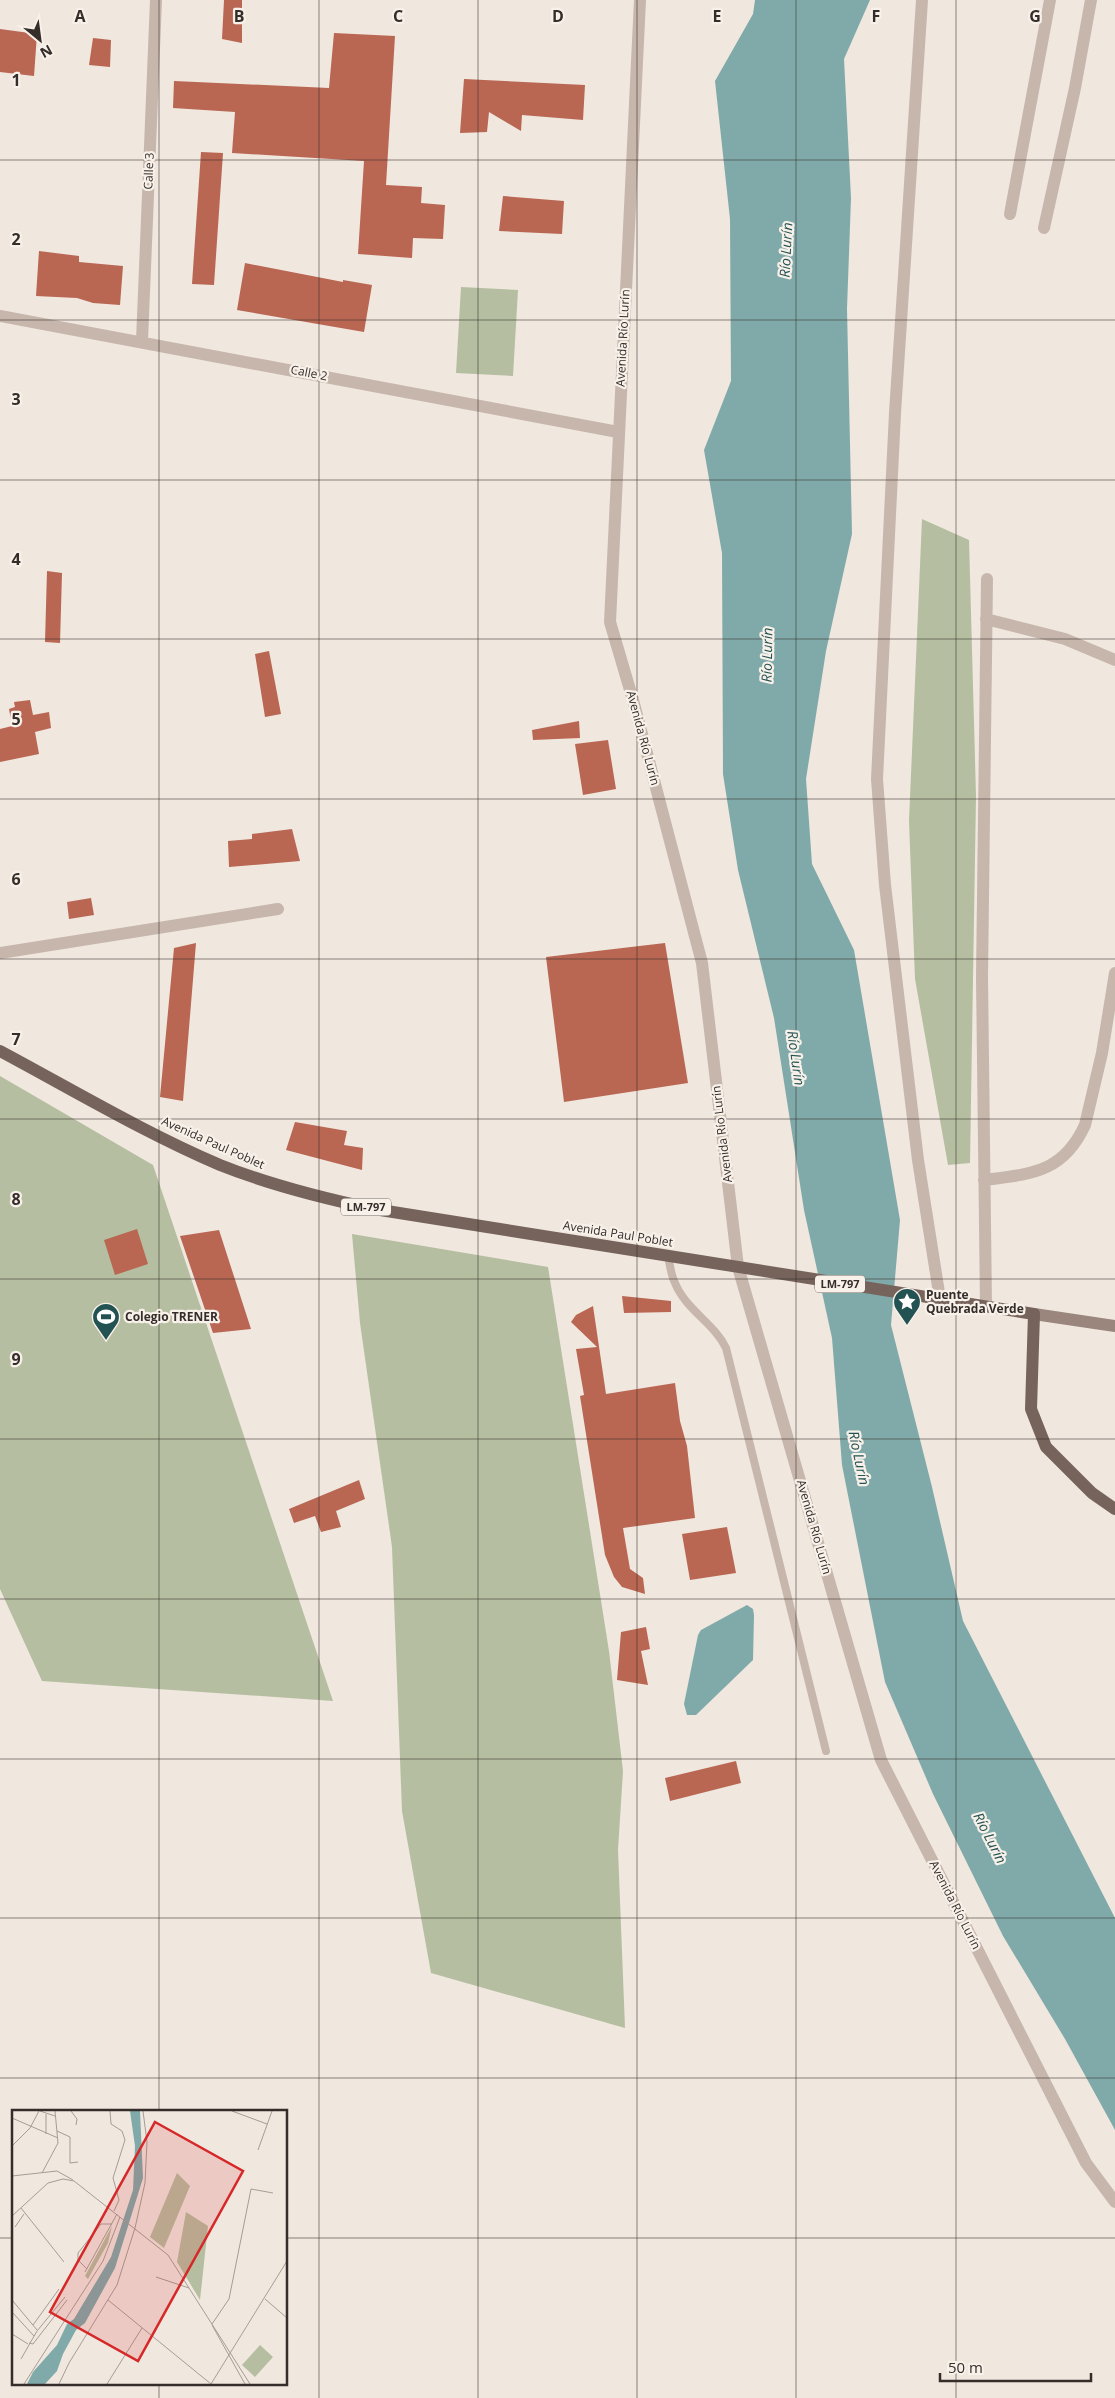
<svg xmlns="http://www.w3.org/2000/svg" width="1115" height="2398" font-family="'Open Sans',sans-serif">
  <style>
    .green { fill: #b5bea0 }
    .water { fill: #80aaaa }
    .building { fill: #b96653 }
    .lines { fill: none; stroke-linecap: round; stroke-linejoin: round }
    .lane { stroke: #c7b6ab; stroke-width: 8 }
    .street { stroke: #c7b6ab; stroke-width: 12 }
    .secondary { stroke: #9a867d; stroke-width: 12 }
    .primary { stroke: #76635c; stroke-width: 12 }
    .grid { fill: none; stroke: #352d2a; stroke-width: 1; stroke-opacity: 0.55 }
    .labels { text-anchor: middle; stroke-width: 4.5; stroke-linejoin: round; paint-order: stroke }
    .shield { fill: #f8f1ea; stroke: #706864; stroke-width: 1 }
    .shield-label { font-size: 11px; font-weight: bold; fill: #352d2a }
    .street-label { font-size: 12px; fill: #352d2a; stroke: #f8f1ea }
    .poi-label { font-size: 12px; font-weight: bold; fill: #352d2a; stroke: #f8f1ea; text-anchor: start }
    .water-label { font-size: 14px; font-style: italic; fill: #235253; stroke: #f8f1ea }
    .inset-road { fill: none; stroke: #a59d96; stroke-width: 1 }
    .view { fill: #d62828; fill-opacity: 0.15; stroke: #d62828; stroke-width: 2.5 }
    .inset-edge { fill: none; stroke: #352d2a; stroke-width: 2.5 }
    .grid-label { font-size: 16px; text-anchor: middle; font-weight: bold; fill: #352d2a; stroke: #f8f1ea; stroke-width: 4.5; stroke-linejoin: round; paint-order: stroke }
  </style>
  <rect width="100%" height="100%" fill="#f0e7de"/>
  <path class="green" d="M461 287 518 290 513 376 456 373Z
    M922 519 969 540 976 796 970 1163 948 1165 915 979 909 821Z
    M0 1076 153 1165 333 1701 42 1681 0 1589Z
    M352 1234 548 1267 609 1651 623 1771 618 1850 625 2028 431 1973 402 1811 392 1547 360 1323Z"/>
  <path class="water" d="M755 0H870L844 59 851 198 847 309 852 534 826 651 806 779 812 864 854 950 900 1220 891 1325 932 1487 963 1621 1115 1918V2130L1065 2039 1003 1936 933 1794 885 1682 842 1465 832 1338 804 1210 774 1018 738 870 723 774 722 553 704 450 731 381 730 219 715 81 753 14Z
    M747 1605 753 1609 754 1615 753 1660 696 1715H687L684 1704 698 1635 701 1630Z"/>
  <path class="building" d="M224 0H242V43L222 39Z
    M0 29 37 34 34 76 0 72Z
    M334 33 395 36 386 185 422 187 421 203 445 205 443 239 413 238 412 258 358 254 364 161 232 153 235 112 173 108 174 81 329 88Z
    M93 38 111 40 110 67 89 65Z
    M464 79 585 85 583 120 522 115 521 131 489 112 487 132 460 133Z
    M201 152 223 153 214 285 192 284Z
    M503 196 564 201 562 234 499 231Z
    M39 251 79 256V262L123 266 120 305 93 303 77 298 36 296Z
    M245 263 343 282V280L372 285 364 332 237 310Z
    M47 571 62 573 60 643 45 642Z
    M269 651 281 714 265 717 255 654Z
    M30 700 33 715 49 712 51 728 35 732 39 754 0 762V729L12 726 9 709 15 707 14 702Z
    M579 721 580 738 533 740 532 730Z
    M608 740 616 789 583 795 575 744Z
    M292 829 300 861 229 867 228 841 252 839V834Z
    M91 898 94 915 69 919 67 902Z
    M196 943 183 1101 160 1097 174 948Z
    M665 943 688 1083 564 1102 546 957Z
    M295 1122 347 1131 344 1145 363 1148 362 1170 286 1150Z
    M137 1229 148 1264 115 1275 104 1240Z
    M219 1230 251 1329 213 1333 180 1236Z
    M622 1296 671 1301V1312L624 1313Z
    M593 1306 606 1394 675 1383 680 1421 687 1446 695 1518 623 1528 630 1569 643 1578 645 1594 622 1587 614 1577 605 1555 580 1396 584 1395 576 1349 597 1347 571 1322 576 1315Z
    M359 1480 365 1499 336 1511 341 1527 321 1532 315 1516 294 1523 289 1509Z
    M727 1527 736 1573 690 1580 682 1534Z
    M646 1627 650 1649 641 1651 648 1685 617 1680 621 1632Z
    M736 1761 741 1783 670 1801 665 1778Z"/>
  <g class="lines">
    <path class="lane" d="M668 1256C670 1265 671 1275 675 1283 686 1310 714 1323 726 1348L826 1751"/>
    <path class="street" d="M640 0 610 622 633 700 702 963 738 1267 881 1760 1086 2163 1115 2202
      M922 0 895 413 877 779 885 885 918 1160 940 1299
      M1010 214 1050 0
      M1044 228 1075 88 1091 0
      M0 316 618 432
      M142 341 156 0
      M986 619 1065 639 1115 660
      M0 953 278 909
      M984 1180C1031 1174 1063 1173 1085 1125L1102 1053 1115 973
      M986 1306 982 977 987 579"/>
    <path class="secondary" d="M1034 1314 1115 1326"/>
    <path class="primary" d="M0 1051C73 1090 145 1133 220 1165 270 1185 322 1198 374 1209L1034 1314 1031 1409 1046 1447 1092 1493 1115 1509"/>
  </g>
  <path class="grid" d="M159 0V2112M319 0V2398M478 0V2398M637 0V2398M796 0V2398M956 0V2398M0 160H1115M0 320H1115M0 480H1115M0 639H1115M0 799H1115M0 959H1115M0 1119H1115M0 1279H1115M0 1439H1115M0 1599H1115M0 1759H1115M0 1918H1115M0 2078H1115M0 2238H14M286 2238H1115M159 2384V2398"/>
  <defs>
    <symbol id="sight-pin" viewBox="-11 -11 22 30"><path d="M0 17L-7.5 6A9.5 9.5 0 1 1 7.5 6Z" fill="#235253" stroke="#f8f1ea"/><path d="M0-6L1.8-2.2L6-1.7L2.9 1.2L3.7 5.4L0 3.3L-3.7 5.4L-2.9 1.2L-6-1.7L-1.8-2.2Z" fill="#fff"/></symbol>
    <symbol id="stadium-pin" viewBox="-11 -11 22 30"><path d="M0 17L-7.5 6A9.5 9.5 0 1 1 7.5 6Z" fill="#235253" stroke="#f8f1ea"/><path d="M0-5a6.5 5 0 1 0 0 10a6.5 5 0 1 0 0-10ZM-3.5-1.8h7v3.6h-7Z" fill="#fff"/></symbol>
  </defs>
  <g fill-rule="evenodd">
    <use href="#sight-pin" x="891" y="1286" width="32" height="43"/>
    <use href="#stadium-pin" x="90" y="1301" width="32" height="43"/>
  </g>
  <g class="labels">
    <g class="shield">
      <rect x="341" y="1198.5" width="50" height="17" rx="4"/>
      <rect x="815" y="1275.5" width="50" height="17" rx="4"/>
    </g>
    <g class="shield-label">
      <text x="366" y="1211">LM-797</text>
      <text x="840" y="1288">LM-797</text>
    </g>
    <g class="street-label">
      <text transform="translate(149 171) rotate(-88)" y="4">Calle 3</text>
      <text transform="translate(623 338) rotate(-87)" y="4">Avenida Río Lurín</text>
      <text transform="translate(309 373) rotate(11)" y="4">Calle 2</text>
      <text transform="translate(643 738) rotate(75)" y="4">Avenida Río Lurín</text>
      <text transform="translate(722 1134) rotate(-97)" y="4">Avenida Río Lurín</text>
      <text transform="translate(213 1143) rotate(24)" y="4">Avenida Paul Poblet</text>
      <text transform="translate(618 1234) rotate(9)" y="4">Avenida Paul Poblet</text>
      <text transform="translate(814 1527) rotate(74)" y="4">Avenida Río Lurín</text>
      <text transform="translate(955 1905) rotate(63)" y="4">Avenida Río Lurín</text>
    </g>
    <g class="poi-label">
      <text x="926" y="1299">Puente<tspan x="926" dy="14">Quebrada Verde</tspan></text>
      <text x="125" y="1321">Colegio TRENER</text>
    </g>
    <g class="water-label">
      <text transform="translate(786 250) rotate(-87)" y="5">Río Lurín</text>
      <text transform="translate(767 655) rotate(-89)" y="5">Río Lurín</text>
      <text transform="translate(796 1058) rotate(82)" y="5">Río Lurín</text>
      <text transform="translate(859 1458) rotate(78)" y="5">Río Lurín</text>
      <text transform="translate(990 1838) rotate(63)" y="5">Río Lurín</text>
    </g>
  </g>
  <g transform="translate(12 2110)">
    <rect width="275" height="275" fill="#f0e7de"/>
    <path d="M165 63 178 76 152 138 138 127ZM174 102 196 116 188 190 165 152ZM100 116 96 133 76 169 73 166ZM248 235 261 247 243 267 230 255Z" fill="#b5bea0"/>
    <path d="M118 1H128L131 68 103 158 73 213 64 220 51 244 45 261 33 274H15L21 262 45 235 55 214 62 209 99 147 121 80 123 36Z" fill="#80aaaa"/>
    <path class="inset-road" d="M28 1 43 6M59 1 65 9 64 15M98 1 99 14 110 21 113 30 101 68 107 90 102 101M220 1 255 14M34 4V24M0 8 46 28M45 21 58 27V53L66 52M0 36 18 18 27 1M246 40 260 1M30 63 46 33 43 1M0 66 45 61 61 70M9 98 52 152M0 106 36 73 51 69 62 71 156 145 238 274M3 117 12 104M75 159 66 150V143L89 114H100M73 162 105 104M144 167 177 178M253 189 275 208M0 190 25 220M96 190 199 274M0 202 22 226M200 214 217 189 239 79 261 83M21 215 47 179M200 215 233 274M0 224 16 234M17 233 21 234 55 190M9 249 25 221 53 187M12 274 91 151 108 107M47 274 57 253 105 175 123 118 133 73 135 32 131 1M95 274 130 218M199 274 275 151"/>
    <path class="view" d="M143 12 231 61 126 251 38 202Z"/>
    <rect width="275" height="275" class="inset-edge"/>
  </g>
  <g class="grid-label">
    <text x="80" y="22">A</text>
    <text x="239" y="22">B</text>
    <text x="398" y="22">C</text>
    <text x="558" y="22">D</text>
    <text x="717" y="22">E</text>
    <text x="876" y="22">F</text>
    <text x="1035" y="22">G</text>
    <text x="16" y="86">1</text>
    <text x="16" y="245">2</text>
    <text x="16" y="405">3</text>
    <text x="16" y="565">4</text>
    <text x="16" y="725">5</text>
    <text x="16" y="885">6</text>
    <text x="16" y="1045">7</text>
    <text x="16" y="1205">8</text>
    <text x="16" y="1365">9</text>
  </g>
  <g transform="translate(40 40) rotate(151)" stroke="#f8f1ea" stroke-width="4" paint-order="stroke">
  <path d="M0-4L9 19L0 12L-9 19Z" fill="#352d2a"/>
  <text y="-8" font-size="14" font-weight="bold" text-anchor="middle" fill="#352d2a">N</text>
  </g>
  <path d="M940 2373v8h151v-8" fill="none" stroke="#352d2a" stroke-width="2.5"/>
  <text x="948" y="2373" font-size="15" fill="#352d2a" stroke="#f8f1ea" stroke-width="4" paint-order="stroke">50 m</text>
</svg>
